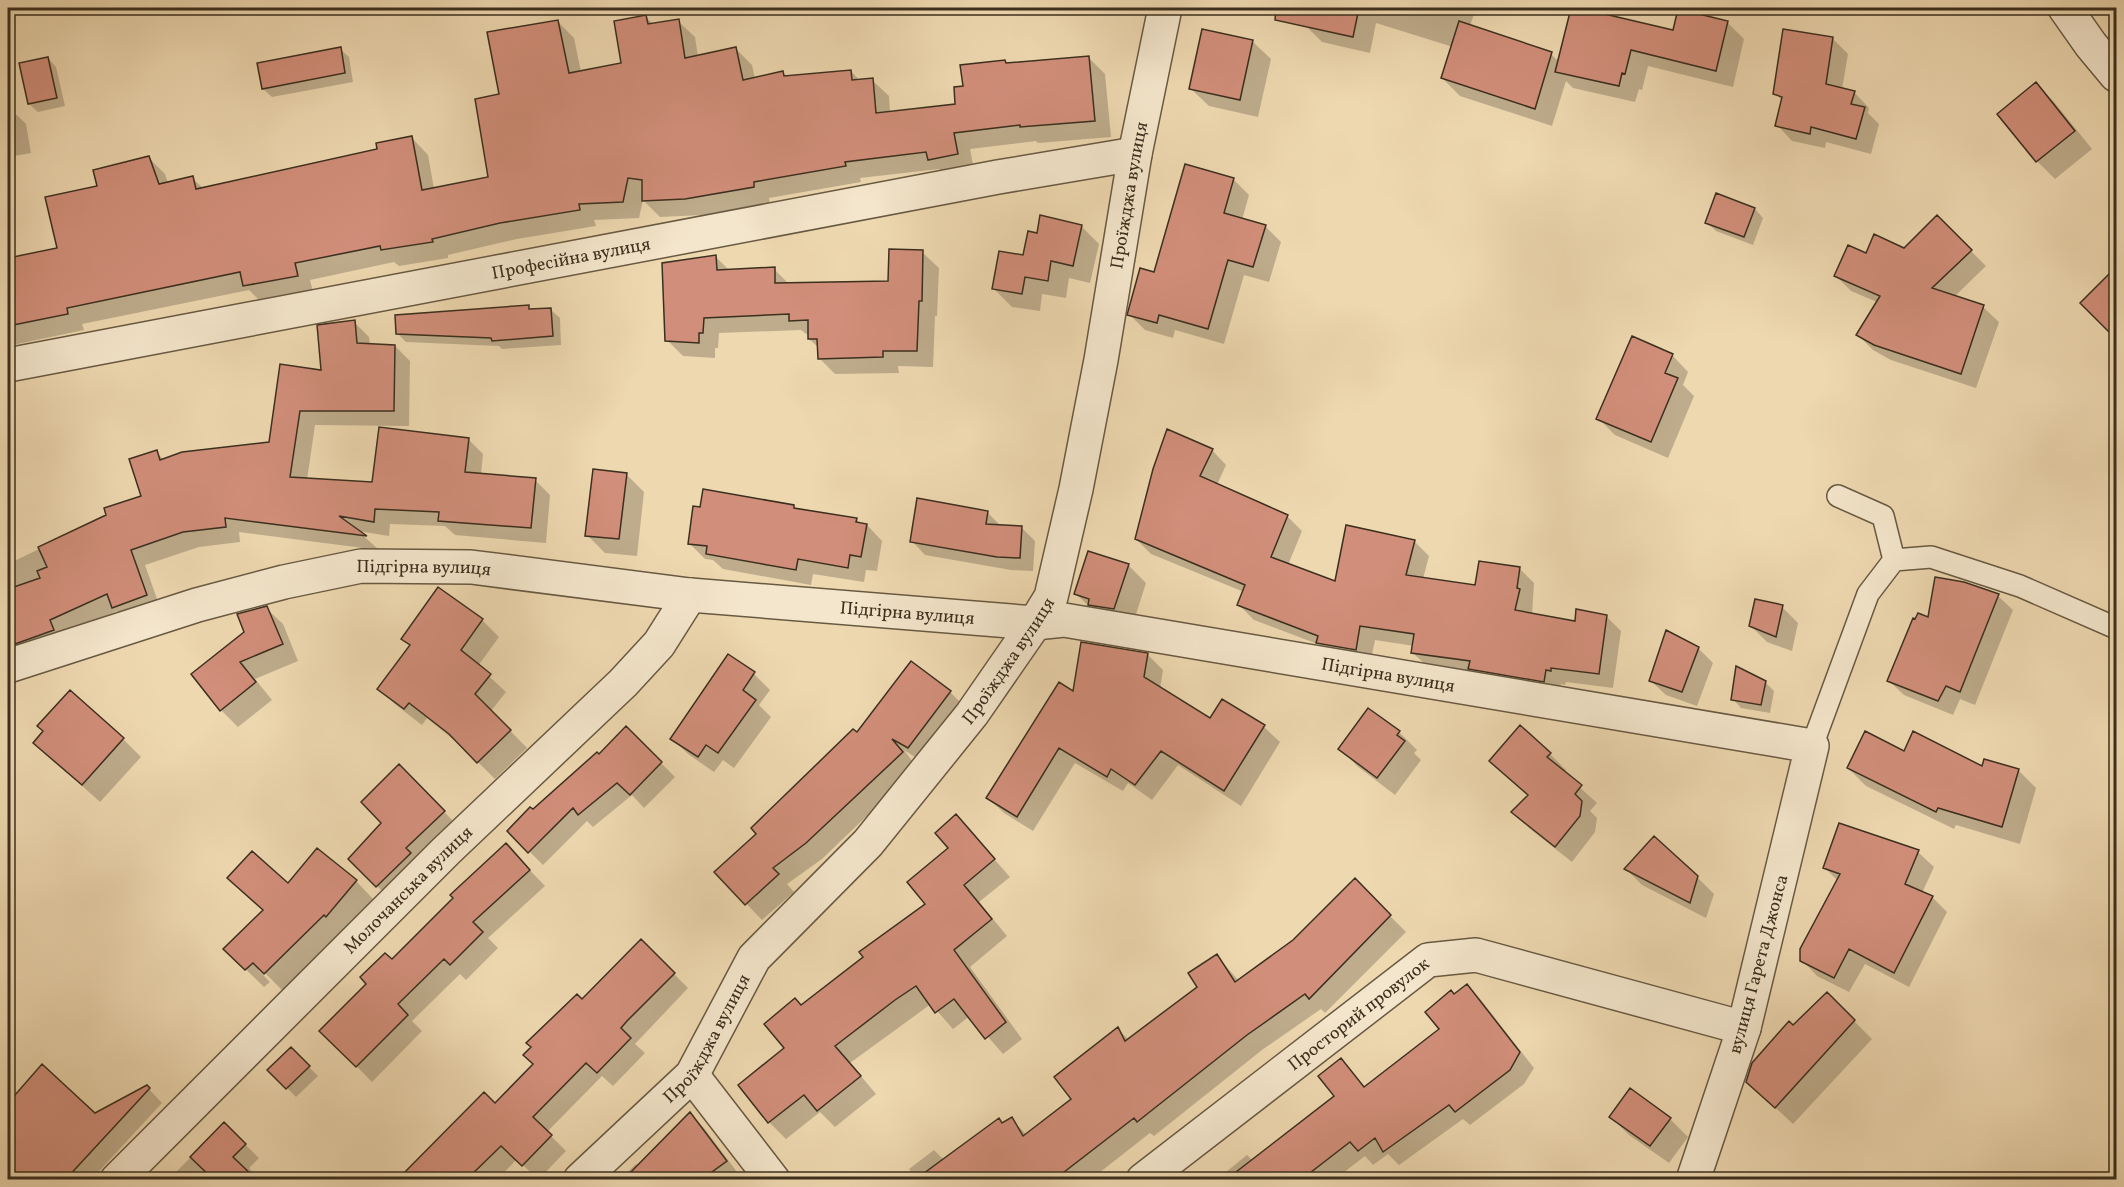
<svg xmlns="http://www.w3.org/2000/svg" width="2124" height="1187" font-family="Vollkorn,serif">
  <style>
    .shadow { fill: #0003 }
    .building { fill: #d18e7a; stroke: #3b2f1e; stroke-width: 1.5 }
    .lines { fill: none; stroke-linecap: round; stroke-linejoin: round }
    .lane-casing { stroke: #685942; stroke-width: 24 }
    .street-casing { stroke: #685942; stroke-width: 36 }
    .lane { stroke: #f4e6cc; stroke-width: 21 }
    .street { stroke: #f4e6cc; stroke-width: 33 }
    .labels { text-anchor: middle; stroke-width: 6; stroke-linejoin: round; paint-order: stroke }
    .street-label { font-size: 18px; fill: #3b2f1e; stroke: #f4e6cc }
  </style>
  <rect width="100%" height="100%" fill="#eed8b0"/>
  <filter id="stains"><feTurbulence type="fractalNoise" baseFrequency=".00333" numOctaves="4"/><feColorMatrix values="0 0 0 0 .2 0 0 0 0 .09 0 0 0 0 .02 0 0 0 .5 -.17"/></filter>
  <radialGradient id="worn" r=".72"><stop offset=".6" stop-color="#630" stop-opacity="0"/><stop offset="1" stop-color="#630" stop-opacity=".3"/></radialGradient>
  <path class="shadow" d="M1310 8H1476L1470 26 1551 54 1559 62 1572 8 1674 32 1727 22 1744 39 1733 87 1648 66 1642 90 1639 89 1635 102 1573 88 1566 81 1552 126 1460 96 1442 78 1453 47 1376 23 1370 53 1322 42 1306 26Z
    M2105 8H2116V25Z
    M646 17 653 24 678 21 695 37 698 57 736 49 752 65 755 79 783 73 787 77 851 71 860 81 872 80 889 96 890 113 957 105 965 87 1005 62 1008 65 1088 57 1105 74 1111 137 1038 143 1036 141 970 149 974 170 945 175 939 169 860 178 861 182 769 198 770 203 703 215 660 217 643 200 639 218 594 220 596 226 517 239 448 255V258L399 266 394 262 310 280 313 292 260 301 249 290 82 324 84 330 8 346V260L58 249 99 187 148 157 165 174 168 183 192 178 203 188 379 150 412 138 428 155 434 189 490 178 500 96 558 22 574 38 581 72 623 65Z
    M1204 31 1253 42 1271 59 1258 117 1209 106 1191 89Z
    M1832 38 1848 54 1842 89 1854 92 1869 108 1868 113 1879 124 1871 154 1826 142 1825 148 1792 141 1777 125 1783 101 1775 93Z
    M340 49 349 57 353 82 272 97 263 89Z
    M48 58 56 67 65 106 38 112 29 104Z
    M2036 84 2054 102 2092 149 2055 179 2037 161Z
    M17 115 26 124 31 153 8 157V117Z
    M1233 179 1249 195 1242 220 1265 226 1281 242 1269 282 1244 275 1224 344 1175 330 1173 338 1145 330 1129 314Z
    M1755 209 1763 218 1753 245 1716 231 1707 223Z
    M1937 217 1986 266 1954 297 1983 307 1999 322 1976 388 1891 360 1873 350 1858 335 1877 302 1851 291 1836 276 1867 255 1905 249Z
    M1081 226 1099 244 1090 283 1069 278 1066 298 1042 294 1040 311 1012 307 994 289 1024 256 1038 235Z
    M922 252 939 268 937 316H935L933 367 898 366 899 373 835 374 819 358V348L809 339V336L801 330 719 333 718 348H715V358L683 356 667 340 716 257 730 271 774 269 789 284 889 283Z
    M2116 277V337L2100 321Z
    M528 307 532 311 551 310 560 318 561 345 502 349 499 346 406 342 397 333Z
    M354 322 369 337 370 345 395 346 410 361 409 426 315 425 307 480 374 483 468 439 483 454 481 475 535 480 550 495 546 543 455 535 445 526 390 524 389 536 358 531 379 550 239 532 240 542 199 547 145 565 161 610 128 622 117 611 64 635 31 658 16 643 13 636 8 638V564L108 516 143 497 156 452 164 460 270 444 323 371Z
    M1672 355 1688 372 1683 385 1694 396 1668 458 1615 435 1598 418Z
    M1212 450 1226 465 1217 485 1287 516 1302 531 1288 565 1336 583 1414 541 1429 556 1423 579 1477 587 1519 568 1534 583 1532 615 1576 623 1606 616 1621 631 1613 688 1566 682 1565 685 1561 684 1559 696 1428 667 1413 653 1414 646 1375 640 1370 664 1333 658 1320 645 1254 620 1239 605 1244 592 1151 554 1136 539Z
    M627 475 644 492 637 556 605 553 587 535Z
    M794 507 797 510 856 519 861 524 867 525 882 541 877 571 866 570 864 582 813 574 811 585 723 569 713 560 705 559 690 544Z
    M987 512 1001 526 1021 527 1035 541 1033 571 1011 570 925 555 912 541Z
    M1128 565 1146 583 1132 627 1094 611 1076 594Z
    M1998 596 2013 610 1975 705 1960 699 1953 715 1904 695 1889 681 1929 619Z
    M1782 607 1798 623 1792 651 1767 642 1751 626Z
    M266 608 283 624 298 661 255 679 272 700 238 727 221 710 193 674 246 632Z
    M482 620 499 637 478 666 506 692 491 711 527 748 495 779 466 750 427 718 422 725 396 705 379 689 411 646 403 639Z
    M1698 648 1713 663 1697 706 1666 695 1651 681Z
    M1148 655 1163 670 1160 689 1211 720 1223 701 1264 727 1280 742 1241 806 1178 765 1152 800 1128 783 1123 791 1075 763 1033 831 1004 813 988 798 1074 693Z
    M729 656 754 674 770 690 759 705 771 717 734 768 723 760 714 772 688 754 672 738Z
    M1765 682 1774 691 1770 713 1741 708 1733 699Z
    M950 692 966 708 924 763 904 750 918 769 895 789 822 859 787 884 794 892 762 920 716 872 758 834 857 734Z
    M626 728 675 777 644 808 632 795 593 827 587 821 543 865 509 831 599 756Z
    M1399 732 1417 750 1414 753 1421 760 1395 795 1357 766 1340 748Z
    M123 739 141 757 100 802 35 743Z
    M1905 753 1983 768 2018 770 2036 788 2020 844 1956 825 1954 829 1866 786 1848 768Z
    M1550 754 1566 770 1564 773 1597 803 1590 811 1597 818 1595 832 1572 862 1529 828 1513 812 1529 796 1507 777Z
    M399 766 459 827 393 902 350 859 383 823Z
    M956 816 1010 877 979 902 1007 936 970 967 1022 1039 1003 1054 970 1016 953 1029 931 1004 850 1063 876 1094 835 1127 820 1112 786 1139 769 1122 740 1085 786 1048 802 1007 865 958 927 904 950 848Z
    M1840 825 1918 852 1934 867 1922 893 1932 897 1947 912 1909 987 1865 964 1849 992 1817 976 1802 960 1838 881 1825 868Z
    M521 861 545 886 488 938 498 948 466 980 460 974 412 1021 422 1031 372 1082 322 1031 392 961Z
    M1626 869 1697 877 1714 894 1706 918 1642 885Z
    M356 881 373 899 345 933 283 991 260 968 258 970 270 982 264 987 225 949 289 885Z
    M1355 881 1406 932 1325 1013 1321 1009 1262 1050 1154 1136 1150 1133 1090 1180H917L909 1169 934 1150 944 1160 999 1120 1003 1124 1011 1119 1027 1135 1073 1099 1118 1029 1129 1040 1199 987 1217 956 1239 981 1294 941Z
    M641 941 688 988 635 1044 645 1053 613 1086 602 1076 547 1132 566 1151 538 1180 517 1159 497 1180H400L484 1094 495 1105 535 1064 582 1001Z
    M1467 986 1481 1000 1534 1068 1524 1084 1470 1125 1463 1119 1399 1165 1388 1154 1373 1165 1365 1156 1334 1180H1216L1247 1155 1253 1161 1336 1096 1341 1060 1365 1087 1441 1029 1455 996Z
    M1827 994 1872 1039 1793 1124 1766 1099 1793 1027Z
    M291 1049 318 1076 296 1097 269 1070Z
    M42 1066 95 1115 147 1087 162 1103 92 1179 87 1175 83 1180H8V1105Z
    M690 1114 704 1128 740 1176 735 1180H619L636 1164 639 1167Z
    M1611 1117 1670 1119 1688 1137 1669 1163 1629 1135Z
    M224 1124 259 1158 249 1168 261 1180H168Z"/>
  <path class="building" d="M1276 8H1359L1353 37 1275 20Z
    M1571 8H1579L1673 30 1678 9 1728 21 1716 71 1631 50 1625 74 1622 73 1619 86 1555 72Z
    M646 15 648 24 679 19 685 58 736 47 743 80 783 71 784 76 851 70 852 80 873 78 876 113 955 104 954 87 963 86 960 65 1005 60 1006 63 1089 56 1095 121 1020 127V125L954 133 958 154 928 160 926 152 845 162 846 166 754 182V187L685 199 642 201V180L628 178 623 202 579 204 580 210 500 223 432 239 433 242 381 250 380 246 295 263 298 276 243 286 240 272 67 308 68 314 8 326V258L57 248 45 197 97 186 93 170 149 156 159 184 193 176 196 189 377 149 376 143 412 136 422 190 488 177 475 99 499 94 487 32 558 20 569 73 621 63 614 21Z
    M1459 21 1552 52 1535 109 1441 78Z
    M1202 29 1253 40 1240 100 1189 89Z
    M1783 29 1833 37 1826 84 1855 91 1851 104 1865 107 1856 139 1811 127 1810 134 1775 126 1782 97 1773 94Z
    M341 47 345 73 262 89 257 63Z
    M48 57 57 98 28 104 19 63Z
    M2036 82 2075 131 2036 162 1997 114Z
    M1185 164 1234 178 1224 213 1266 225 1253 267 1228 260 1208 329 1159 315 1157 323 1127 315 1140 268 1154 272Z
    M1716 193 1755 208 1744 237 1705 223Z
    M1040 215 1082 225 1073 266 1051 261 1048 281 1025 277 1022 294 992 289 999 251 1023 255 1028 231 1037 233Z
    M1937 215 1972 250 1932 288 1984 305 1961 374 1874 345 1856 335 1880 296 1834 276 1848 245 1866 253 1874 234 1904 248Z
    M889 249 923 250 922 301H919L917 351H883V357L818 359 817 339H808V320L789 321V314L704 318 703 333H699V343L665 341 662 263 716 255 717 270 775 267V283L888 281Z
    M2116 267V339L2080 303Z
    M529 305V309L551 308 553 336 492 341 491 338 396 334 395 315Z
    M355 320 357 343 395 345 394 411H300L290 477 372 482 379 427 469 438 465 472 536 478 531 528 438 521 439 512 375 509 374 522 339 516 367 536 225 518 226 527 183 532 131 550 147 595 112 608 107 594 50 620 54 630 15 644 8 624V589L40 578 37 571 47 567 38 547 106 515 104 508 141 496 129 459 157 450 160 460 182 452 269 442 280 364 321 370 317 325Z
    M1632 336 1673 354 1665 373 1678 378 1651 442 1596 419Z
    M1167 429 1213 449 1200 476 1288 515 1271 557 1335 581 1346 525 1415 540 1406 575 1475 585 1479 561 1520 567 1517 588 1520 589 1515 610 1575 621 1576 609 1607 615 1599 674 1551 668V671L1546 670 1544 682 1468 669 1470 661 1411 653 1414 634 1360 626 1356 650 1316 643 1318 636 1237 605 1245 585 1135 539 1153 469Z
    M593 469 627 473 619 539 585 536Z
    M703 489 794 505V508L857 518 856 522 867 524 861 557 850 555 848 568 798 559 796 570 706 554 707 546 688 544 693 506 700 507Z
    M917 498 988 511 986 524 1022 526 1020 558 997 557 910 542Z
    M1088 551 1129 564 1114 609 1088 605 1089 599 1074 594Z
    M1935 577 1964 582 1999 594 1960 692 1946 686 1938 701 1887 681 1913 618 1915 619 1918 613 1928 617Z
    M438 587 483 619 461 650 491 674 475 694 511 730 477 763 449 734 409 703 404 709 377 689 410 645 401 639Z
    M1755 599 1783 605 1776 637 1749 626Z
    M267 606 283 644 240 662 256 682 220 711 191 674 244 632 237 614Z
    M1666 630 1699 647 1682 692 1649 681Z
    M1081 642 1148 653 1144 677 1210 718 1222 699 1265 725 1224 791 1161 751 1135 785 1111 769 1107 777 1059 748 1017 817 986 798 1059 682 1073 691Z
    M728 654 755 672 743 690 756 700 718 753 706 745 698 757 670 739Z
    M911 661 951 691 908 748 892 739 903 752 806 843 773 868 779 874 745 905 714 872 756 834 751 828 853 729 857 732Z
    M1736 666 1766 681 1761 705 1731 700Z
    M70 690 124 738 82 785 33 743 43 731 37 726Z
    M1368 708 1400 731 1397 735 1405 741 1377 778 1338 749Z
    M1520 725 1551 753 1547 757 1582 785 1575 794 1582 801 1580 816 1555 847 1511 812 1528 795 1489 761Z
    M626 726 662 762 630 795 617 783 578 815 573 808 528 853 507 831 530 807 533 809 597 752 599 754Z
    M1865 731 1904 751 1913 731 1982 766 1984 759 2019 769 2002 827 1938 808 1936 812 1847 768Z
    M399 764 445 811 406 848 411 853 376 887 348 859 381 823 361 802Z
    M956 814 995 859 964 885 992 919 954 950 1006 1022 985 1039 954 999 935 1013 916 986 895 1000 835 1046 861 1076 817 1111 804 1095 768 1123 738 1085 784 1048 764 1024 795 998 801 1005 863 957 859 952 925 904 907 882 948 848 935 833Z
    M1839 823 1919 850 1905 884 1933 896 1894 973 1849 949 1834 978 1800 961V949L1840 874 1823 868Z
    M1654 836 1698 876 1690 903 1624 869Z
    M506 843 530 870 473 922 483 932 450 965 444 959 398 1004 408 1015 356 1067 319 1031 366 984 360 977 385 953 392 959 453 898 450 895Z
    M317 848 357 880 326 917 324 915 264 974 253 963 245 970 223 949 263 910 227 878 252 851 288 883Z
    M1355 878 1391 915 1309 999 1305 994 1247 1035 1137 1122 1134 1118 1055 1179H916L999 1118 1002 1123 1012 1117 1023 1136 1071 1099 1054 1077 1118 1027 1125 1041 1197 987 1188 973 1217 954 1235 982 1293 940Z
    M641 939 675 973 627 1021 621 1028 631 1038 597 1073 586 1063 533 1117 552 1135 522 1166 501 1146 467 1179H398L484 1092 495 1103 533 1064 523 1055 531 1047 526 1043 577 994 582 999Z
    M1467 984 1520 1052 1510 1070 1455 1112 1449 1105 1383 1152 1375 1138 1358 1151 1350 1142 1302 1179H1227L1334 1096 1318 1076 1341 1058 1364 1087 1439 1029 1425 1012 1451 990 1454 994Z
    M1827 992 1855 1020 1775 1108 1746 1082 1752 1063 1789 1021 1793 1025Z
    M291 1047 310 1066 286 1089 267 1070Z
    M42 1064 95 1113 147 1085 150 1088 66 1179H8V1103Z
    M1630 1088 1671 1118 1650 1146 1609 1117Z
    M690 1112 727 1161 702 1179H624Z
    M224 1122 246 1144 233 1157 256 1179H213L190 1157Z"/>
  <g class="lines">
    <defs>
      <path id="lane" d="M1838 496 1883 516 1894 560
        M1812 746 1868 594 1894 560 1931 557 2020 586 2116 628"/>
      <g id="street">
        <path d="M2065 8 2091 45 2116 75"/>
        <path id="s1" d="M8 365 998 177 1135 154"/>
        <path id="s2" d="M8 666 197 605 284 582 361 566 471 567 690 595 1035 623 1064 620 1812 746 1744 1028 1693 1180"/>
        <path d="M692 1075 773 1180"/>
        <path id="s3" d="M117 1180 446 851 623 683 659 644 690 595"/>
        <path id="s4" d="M580 1180 692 1075 754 958 868 843 972 714 1035 623 1051 597 1076 489 1101 360 1135 154 1165 8"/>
        <path id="s5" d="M1143 1180 1428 960 1476 955 1744 1028"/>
      </g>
    </defs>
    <use href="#lane" class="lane-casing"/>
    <use href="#street" class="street-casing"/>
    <use href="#lane" class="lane"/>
    <use href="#street" class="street"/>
  </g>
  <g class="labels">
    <g class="street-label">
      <text dy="6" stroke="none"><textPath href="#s4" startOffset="1164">Проїжджа вулиця</textPath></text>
      <text dy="6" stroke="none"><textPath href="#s1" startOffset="573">Професійна вулиця</textPath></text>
      <text dy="6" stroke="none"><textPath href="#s2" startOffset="430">Підгірна вулиця</textPath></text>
      <text dy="6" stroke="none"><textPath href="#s2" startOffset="916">Підгірна вулиця</textPath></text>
      <text dy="6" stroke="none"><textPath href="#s4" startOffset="678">Проїжджа вулиця</textPath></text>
      <text dy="6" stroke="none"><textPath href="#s2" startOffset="1402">Підгірна вулиця</textPath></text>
      <text dy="6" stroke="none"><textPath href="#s3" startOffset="411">Молочанська вулиця</textPath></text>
      <text transform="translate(1758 964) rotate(-75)" y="6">вулиця Гарета Джонса</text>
      <text dy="6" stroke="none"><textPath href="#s5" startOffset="272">Просторий провулок</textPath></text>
      <text dy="6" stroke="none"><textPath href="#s4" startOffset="192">Проїжджа вулиця</textPath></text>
    </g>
  </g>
  <rect width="2124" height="1187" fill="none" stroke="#eed8b0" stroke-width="30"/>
  <rect x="9" y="9" width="2106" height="1169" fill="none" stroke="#3b2f1e" stroke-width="3"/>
  <rect x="15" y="15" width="2094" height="1157" fill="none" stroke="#3b2f1e" stroke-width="1.5"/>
  <rect width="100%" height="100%" filter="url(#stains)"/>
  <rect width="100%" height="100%" fill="url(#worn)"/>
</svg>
